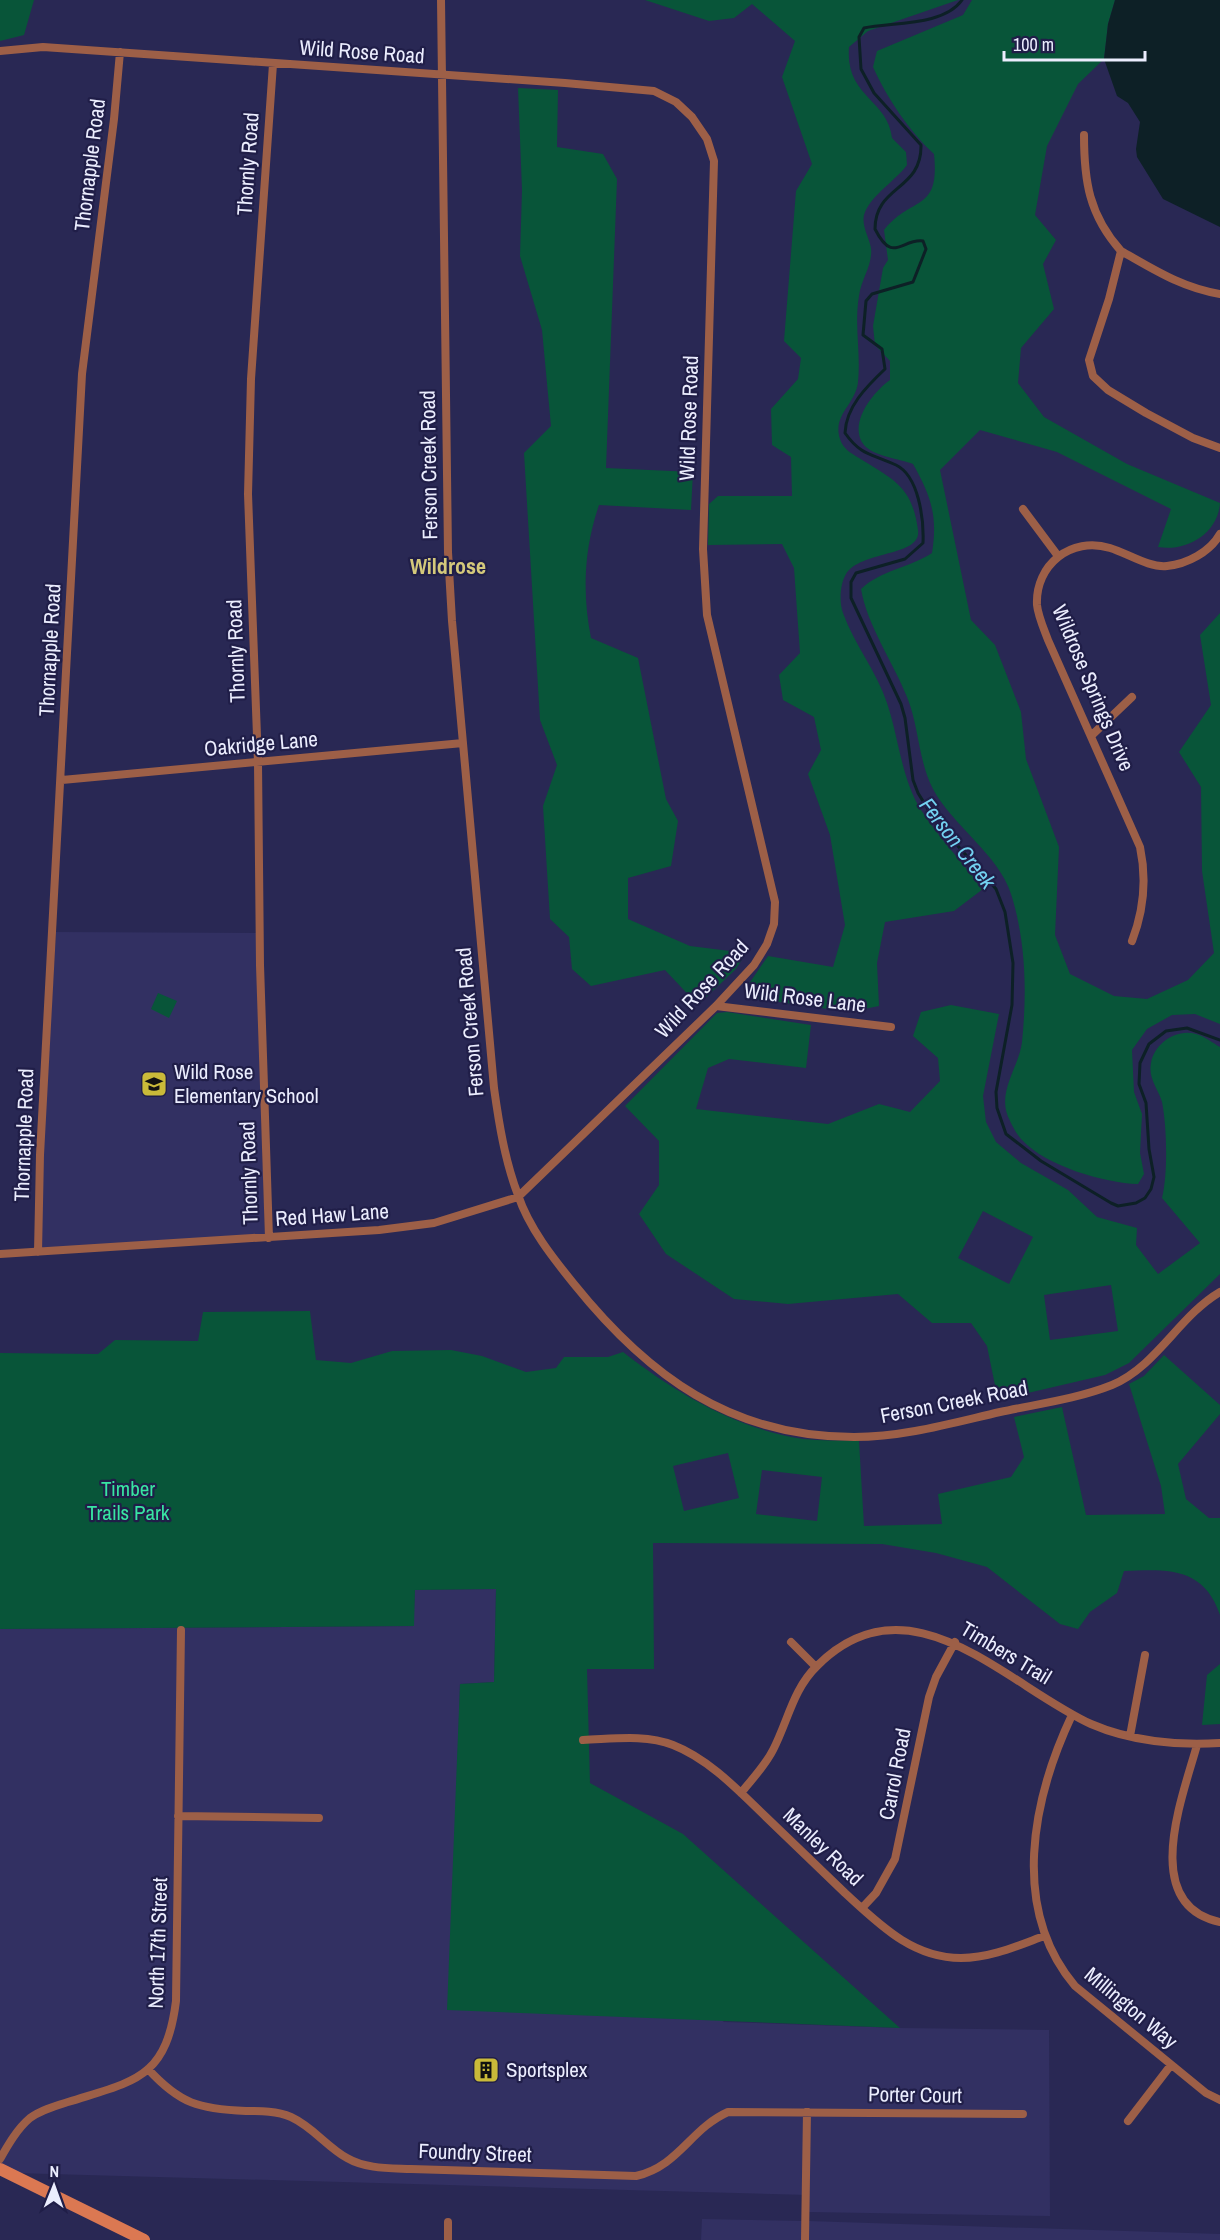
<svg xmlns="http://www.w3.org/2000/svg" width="1220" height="2240" font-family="'Archivo Narrow',sans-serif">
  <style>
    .built { fill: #323062 }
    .green { fill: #085539; fill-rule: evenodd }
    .water { fill: #0d2026 }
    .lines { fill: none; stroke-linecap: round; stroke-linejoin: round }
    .stream { stroke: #0d2026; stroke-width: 3 }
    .street { stroke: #9d5f47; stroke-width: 8 }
    .secondary { stroke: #db7852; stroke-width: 12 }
    .labels { text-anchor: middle; stroke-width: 4.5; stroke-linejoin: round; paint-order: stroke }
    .street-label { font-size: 21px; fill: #ebedfe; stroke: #201e48 }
    .poi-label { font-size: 21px; fill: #ebedfe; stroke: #201e48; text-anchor: start }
    .park-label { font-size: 21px; fill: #38e5a2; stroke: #201e48 }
    .neighbourhood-label { font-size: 22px; font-weight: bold; fill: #d4c97b; stroke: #201e48 }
    .water-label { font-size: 22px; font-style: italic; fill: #73d2f1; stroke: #201e48 }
  </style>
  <rect width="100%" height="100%" fill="#292854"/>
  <path class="built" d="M56 932 256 933 265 1235 37 1249Z
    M496 1589 494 1682 460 1684 456 1814 724 2022 900 2028 1049 2030 1050 2216 809 2212V2195L15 2173 0 2167V1629L413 1626 415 1590Z
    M702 2219 802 2221 801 2240H701Z
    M808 2221 1220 2234V2240H808Z"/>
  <path class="green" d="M0 0H34L24 35 0 41Z
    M645 0H958L868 31 849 47C845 97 888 99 892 138L906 152 907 165C895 181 873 194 865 212 860 224 869 236 871 248 873 265 861 279 859 296 854 325 861 353 858 382 856 404 832 415 840 439 843 449 851 453 859 458 894 480 912 486 918 530 922 557 861 550 846 574 840 584 839 602 843 613 854 644 877 672 887 703 899 738 901 778 921 810 939 838 963 863 983 889L954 911 885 922 877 963 879 1006 849 1012 752 998 746 988 768 956 833 967 845 925 830 835 808 774 821 750 814 717 783 700 779 675 800 653 794 568 782 544 708 545 709 504 718 496H792L791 457 772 445 771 409 798 379 801 358 784 341 796 191 812 164 782 77 795 41 752 4 734 18 709 21Z
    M972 0H1115L1108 24 1104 59 1078 84 1047 146 1035 215 1056 240 1043 264 1054 309 1021 348 1018 383 1044 417 1127 464 1220 503C1218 534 1186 552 1158 547L1171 509 1057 452 980 430 940 470 971 620 995 645 1021 712 1026 759 1059 847 1055 935 1070 974 1114 996 1147 999 1188 980 1214 953 1202 871 1201 787 1179 752 1211 705 1200 635 1220 613V1024L1195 1014 1172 1015 1147 1029 1132 1050 1134 1092 1142 1114 1140 1153 1144 1174 1138 1184C1104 1183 1046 1166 1022 1140 1017 1135 1013 1127 1010 1121 995 1093 1019 1068 1022 1042 1027 993 1026 941 1011 894 999 855 952 825 933 789 918 760 919 726 907 697 893 662 867 625 861 589 881 570 909 568 932 553 938 516 931 496 913 464 900 459 873 456 864 445 847 424 874 391 890 380V361L875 345 873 326 883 268 888 260 884 230C912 195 940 213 934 154 909 131 887 98 873 67L877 51 963 15Z
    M518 88 558 90 557 147 603 154 617 179 606 468 693 472 691 510 599 505C584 549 582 592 591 638L638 658 666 799 678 821 671 866 628 878V919L690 946 746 953 736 969 698 1005 665 970 591 986 572 969 569 937 550 919 543 806 557 765 540 720 524 453 551 426 542 330 520 256 522 190Z
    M158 993 177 1001 169 1018 151 1009Z
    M951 1005 999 1014 983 1096 986 1122 996 1142 1021 1163 1068 1190 1097 1217 1137 1228 1136 1245 1158 1274 1200 1243 1162 1198C1168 1174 1167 1127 1162 1102 1158 1088 1148 1079 1151 1063 1154 1044 1176 1028 1196 1034 1204 1036 1213 1043 1220 1047V1274L1129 1363 1105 1375 998 1400 987 1346 971 1323H932L898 1294 788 1304 734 1299 666 1254 639 1214 659 1185V1141L625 1106 717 1013 727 1012 811 1025 806 1068 729 1059 708 1068 696 1109 828 1124 879 1104 910 1112 940 1081 938 1058 913 1036 921 1012ZM983 1211 1033 1237 1009 1284 958 1258ZM1111 1285 1118 1331 1050 1340 1044 1295Z
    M310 1311 316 1360 351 1363 392 1351 451 1350 482 1356 526 1372 556 1368 564 1357H608L623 1352C676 1393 734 1428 803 1439 821 1441 841 1440 859 1441L864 1526 942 1524 938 1494 1011 1477 1024 1457 1014 1417 1062 1407 1086 1515 1165 1514 1161 1486 1129 1384 1144 1376 1164 1355 1220 1405V1414L1178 1464 1186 1499 1209 1518H1220V1615C1204 1567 1168 1569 1124 1571L1117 1593 1090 1612 1078 1629 1060 1624 987 1567 936 1553 882 1544 653 1543 654 1669H587L590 1783 683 1834 900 2028 447 2010 460 1684 494 1682 496 1589 415 1590 414 1626 0 1629V1353L98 1354 115 1340 198 1341 203 1312ZM728 1453 739 1498 684 1511 673 1466ZM762 1470 822 1477 817 1521 756 1514Z
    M1220 1664V1724L1202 1725 1207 1675Z"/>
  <path class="water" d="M1115 0H1220V227L1163 199 1137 157 1136 149 1140 122 1128 103 1117 96 1104 59 1108 24Z"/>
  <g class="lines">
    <path class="stream" d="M962 0C944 26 893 22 864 28L859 37 861 69 874 93 921 145C922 191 875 185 875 229 893 265 902 238 923 241L926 249 913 282 872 294 866 301 863 335 882 349 885 369C866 387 846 407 845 433 861 456 873 454 896 465 919 476 924 520 923 543L905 559 856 573 851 582V598L901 704 905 718 913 780 918 793 934 819 996 889 1005 912 1013 963 1012 1005 996 1092 997 1108 1006 1134 1041 1161 1111 1203 1118 1206 1136 1203 1145 1198 1151 1189 1154 1177 1149 1149 1146 1103 1139 1084 1140 1063 1149 1044 1166 1031 1187 1028 1220 1040"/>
    <path class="street" d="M441 0 448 552 452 621 494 1088C499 1124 505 1161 518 1195 529 1228 553 1258 574 1284 648 1376 731 1437 854 1437 904 1437 952 1423 1000 1412 1037 1404 1077 1399 1112 1385 1157 1366 1179 1316 1220 1292
      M0 51 43 47 565 83 654 91 676 102 692 117 707 139 714 161 703 549 707 615 775 902 774 924 767 944 754 965 716 1006 518 1197 434 1223 379 1230 0 1254
      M1084 135C1084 181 1089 215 1121 251L1109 299 1089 360 1093 376 1108 390 1146 413 1193 438 1220 448
      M1121 251C1153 269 1182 288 1220 294
      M1023 509 1058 556
      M1092 735 1132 697
      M62 780 463 743
      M1132 941C1144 910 1147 880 1140 847L1048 640C1044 629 1038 616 1037 605 1035 565 1071 536 1110 548 1127 553 1149 568 1167 566 1187 564 1210 552 1220 534
      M716 1006 891 1027
      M269 1238 260 965 258 763 248 494 251 379 273 64
      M38 1252 40 1155 82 374 114 119 120 52
      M791 1642 816 1667
      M1072 1715C1032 1800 1010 1909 1075 1986L1206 2093 1220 2100
      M1130 1736 1145 1655
      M583 1740C613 1739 645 1734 673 1745 709 1759 739 1791 766 1817 792 1842 819 1868 845 1893 879 1924 912 1958 961 1958 990 1958 1017 1946 1044 1936
      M1197 1745C1183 1796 1139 1905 1220 1922
      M741 1793C752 1779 765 1766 773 1750 788 1721 793 1689 817 1666 910 1573 1006 1685 1091 1724 1130 1741 1178 1746 1220 1743
      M178 1816 319 1818
      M862 1908 876 1893 895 1859 929 1697 936 1677 955 1642
      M148 2069C180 2104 199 2109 246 2111 261 2111 277 2111 291 2117 313 2127 327 2147 347 2158 366 2169 389 2168 411 2169L636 2176C679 2166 690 2129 728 2112L1023 2114
      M1128 2121 1171 2065
      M0 2159C8 2145 17 2129 30 2118 41 2110 55 2106 68 2102 134 2081 166 2080 176 2001L181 1630
      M448 2222V2240
      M805 2240 807 2112"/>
    <path class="secondary" d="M0 2169 144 2240"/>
  </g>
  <defs>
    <symbol id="school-square" viewBox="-11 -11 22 22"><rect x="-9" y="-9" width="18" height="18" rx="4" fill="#caba39" stroke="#201e48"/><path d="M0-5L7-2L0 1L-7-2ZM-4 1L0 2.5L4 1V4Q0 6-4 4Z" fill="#111"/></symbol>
    <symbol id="building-square" viewBox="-11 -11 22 22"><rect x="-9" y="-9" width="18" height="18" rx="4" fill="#caba39" stroke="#201e48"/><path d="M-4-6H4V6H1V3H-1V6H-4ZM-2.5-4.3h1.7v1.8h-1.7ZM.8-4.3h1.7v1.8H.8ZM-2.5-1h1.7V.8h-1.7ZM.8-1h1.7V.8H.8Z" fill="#111"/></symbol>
  </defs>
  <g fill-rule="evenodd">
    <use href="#school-square" x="139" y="1069" width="30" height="30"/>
    <use href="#building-square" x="471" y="2055" width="30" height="30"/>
  </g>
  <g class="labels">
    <g class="street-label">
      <text transform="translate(362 52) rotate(4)" y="7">Wild Rose Road</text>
      <text transform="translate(248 164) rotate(-86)" y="7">Thornly Road</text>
      <text transform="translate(90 165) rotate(-83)" y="7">Thornapple Road</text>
      <text transform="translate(689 418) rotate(-88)" y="7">Wild Rose Road</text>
      <text transform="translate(429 465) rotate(-91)" y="7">Ferson Creek Road</text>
      <text transform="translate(50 650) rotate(-87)" y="7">Thornapple Road</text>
      <text transform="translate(236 651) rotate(-92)" y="7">Thornly Road</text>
      <text transform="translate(1093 688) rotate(67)" y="7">Wildrose Springs Drive</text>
      <text transform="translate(261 744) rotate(-5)" y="7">Oakridge Lane</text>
      <text transform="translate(702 989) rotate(-47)" y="7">Wild Rose Road</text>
      <text transform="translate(805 998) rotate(7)" y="7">Wild Rose Lane</text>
      <text transform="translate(470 1022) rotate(-95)" y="7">Ferson Creek Road</text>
      <text transform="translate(24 1135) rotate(-88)" y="7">Thornapple Road</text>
      <text transform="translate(249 1173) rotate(-92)" y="7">Thornly Road</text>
      <text transform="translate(332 1215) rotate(-4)" y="7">Red Haw Lane</text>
      <text transform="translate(954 1402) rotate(-11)" y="7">Ferson Creek Road</text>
      <text transform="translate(1006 1653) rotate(31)" y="7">Timbers Trail</text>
      <text transform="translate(895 1774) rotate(-79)" y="7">Carrol Road</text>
      <text transform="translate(823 1847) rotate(44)" y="7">Manley Road</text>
      <text transform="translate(158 1943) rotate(-88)" y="7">North 17th Street</text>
      <text transform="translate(1131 2008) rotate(40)" y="7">Millington Way</text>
      <text transform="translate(915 2095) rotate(1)" y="7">Porter Court</text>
      <text transform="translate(475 2153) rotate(2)" y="7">Foundry Street</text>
    </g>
    <g class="poi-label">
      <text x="174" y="1079">Wild Rose<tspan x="174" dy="24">Elementary School</tspan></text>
      <text x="506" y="2077">Sportsplex</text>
    </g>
    <g class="park-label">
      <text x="128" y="1496">Timber<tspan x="128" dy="24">Trails Park</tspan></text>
    </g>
    <g class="neighbourhood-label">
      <text x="448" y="574">Wildrose</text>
    </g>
    <g class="water-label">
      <text transform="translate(958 843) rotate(52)" y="8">Ferson Creek</text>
    </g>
  </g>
  <g transform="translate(54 2186) rotate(1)" stroke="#201e48" stroke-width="4.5" paint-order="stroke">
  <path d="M0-4.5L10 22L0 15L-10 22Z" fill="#ebedfe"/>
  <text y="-9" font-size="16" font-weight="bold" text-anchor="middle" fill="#ebedfe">N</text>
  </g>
  <path d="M1004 51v9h141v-9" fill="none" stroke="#ebedfe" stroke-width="3"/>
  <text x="1013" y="51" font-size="18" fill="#ebedfe" stroke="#201e48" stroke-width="4.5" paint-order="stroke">100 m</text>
</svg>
